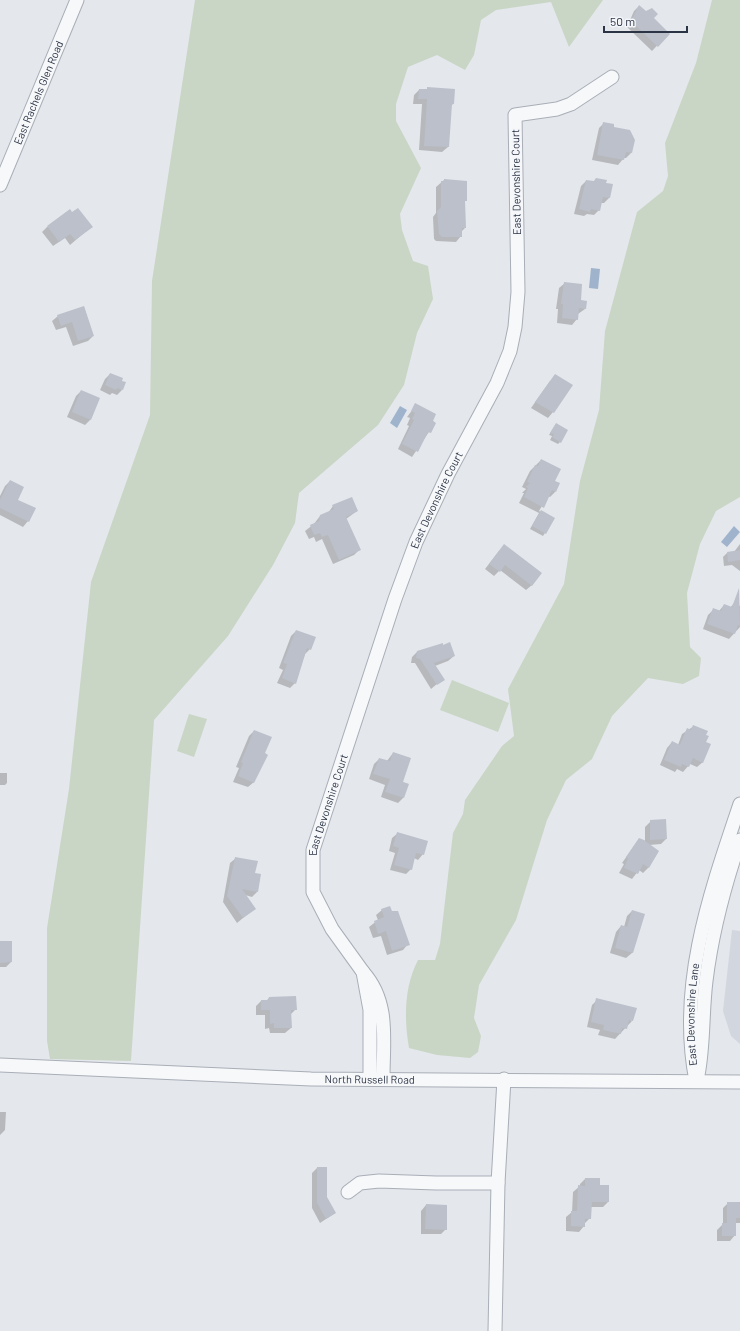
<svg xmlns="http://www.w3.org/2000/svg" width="740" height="1331" font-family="Barlow,sans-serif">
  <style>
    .built { fill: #d2d6de }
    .green { fill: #c9d6c5 }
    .water { fill: #9fb4cc }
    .shadow { fill: #0003 }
    .building { fill: #bbc0ca }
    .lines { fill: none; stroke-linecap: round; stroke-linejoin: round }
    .minor-casing { stroke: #a9aeb7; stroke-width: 15 }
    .minor { stroke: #f7f8fa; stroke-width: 13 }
    .labels { text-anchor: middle; stroke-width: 3.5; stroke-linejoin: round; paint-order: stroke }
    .street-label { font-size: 11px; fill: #2b3445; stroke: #f4f6f9 }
  </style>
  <rect width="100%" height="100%" fill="#e4e7ec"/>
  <path class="built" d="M732 930 740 931V1044L731 1036 723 1011Z"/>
  <path class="green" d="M195 0H603L569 47 551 2 496 10 481 20 474 55 465 70 437 55 408 67 396 104V121L421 168 400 214 402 230 413 261 428 266 433 299 417 333 404 385 378 425 299 493 295 523 273 565 228 636 154 720 131 1061 50 1059 47 1041V928L69 789 91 582 150 415 152 281Z
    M712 0H740V497L716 511 700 544 687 593 690 647 701 658 699 676 683 684 648 678 612 716 592 759 566 780 547 820 516 920 479 985 474 1018 481 1036 478 1052 470 1058 437 1055 409 1048C404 1019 404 987 418 960H435L440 944 453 833 463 814 465 800 502 746 514 736 508 689 564 584 580 481 599 410 605 331 637 212 663 191 668 176 665 143 696 63Z
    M452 680 509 703 498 732 440 710Z
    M189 714 207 719 194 757 177 751Z"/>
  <path class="water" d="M591 268 600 269 598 289 589 288Z
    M400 406 407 410 397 428 390 423Z
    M734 526 740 532 727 547 721 542Z"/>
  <path class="shadow" d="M639 6 668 34 652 51 627 27 634 11Z
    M428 88 454 90 453 104 450 107 448 147 442 152 419 150 422 104H413L414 95 419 90H426Z
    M604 123 634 140 631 153 626 158H624L618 165 592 160 599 128Z
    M444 180 466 200 464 203 465 228 461 232V236L456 242 436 241 434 239 433 217 436 213V187Z
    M586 181 612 185 609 198 604 203H601L599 210 594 215 587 214 584 216 574 214 581 186Z
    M47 227H91L70 245 65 238 53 246 42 232Z
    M565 283 585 309 578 314 577 319 572 325 557 323 558 309H556L559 288Z
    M84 307 93 336 88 341 73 346 66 327 56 330 52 321 58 316Z
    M110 374 122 390 117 395 112 393 110 395 100 390 105 379Z
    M550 381 553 412 548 418 531 408Z
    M81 391 99 399 90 420 85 425 67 417 76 396Z
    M416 405 435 423 412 457 398 449 409 426 407 425 410 418 407 417Z
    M554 427 560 442 558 444 550 440 552 436 549 435Z
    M541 460 554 481 559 484 555 492 550 497 548 496 539 511 554 519 543 536 530 529 539 513 519 503 524 493H522L526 489 522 487 530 471Z
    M10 481 17 500 28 521 23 527 0 515V496L5 486Z
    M333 506 357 511 346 519 359 550 354 555 333 564 322 539 316 542 314 537 309 539 305 531 314 524 320 516 328 513Z
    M740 544V571L732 565 724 566 723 557 727 553 734 552Z
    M499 551 532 585 526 590 500 570 494 576 485 569Z
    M734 603 740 606V627L729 639 703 629 708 615 713 610 719 611 724 605 730 608Z
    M296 631 310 649 305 654 295 683 290 688 277 683 283 670 279 668 291 636Z
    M443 646 454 656 448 661 435 666 443 679 431 689 415 663H411L412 657 417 652Z
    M694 726 705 743 703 762 697 767 690 764 683 772 677 769 675 772 660 765 667 748 672 742 678 745 682 734Z
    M254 731V782L248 787 233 782 239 768 236 767 249 736Z
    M393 753 402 782 408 784 403 798 398 803 381 797 385 785 369 779 374 764 379 759 387 761Z
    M0 773H7V783L5 785H0Z
    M651 821 666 839 661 844 649 845 658 852 648 868 643 873 639 870 632 879 619 873 624 864 622 863 639 839 645 841V827Z
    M398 833 423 854 418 860 414 858 411 869 406 874 390 870 395 853 389 851 392 838Z
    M236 858 254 874 257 892 252 897 245 895 254 909 237 923 223 902 230 863Z
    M382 910 408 944 403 950 387 955 381 936 373 938 369 927 378 920 376 915Z
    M632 911 644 915 632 953 626 958 610 953 616 932 621 926 624 927 627 916Z
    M0 942 11 962 6 967H0Z
    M269 998 296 1009 290 1015 291 1028 285 1033H270L269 1028 265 1029V1015H256V1006L261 1001H266Z
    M597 1000 632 1021 615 1039 598 1035 600 1030 587 1027 592 1005Z
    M0 1112H6L5 1130 0 1135Z
    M317 1168 326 1197 335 1213 320 1223 312 1208V1173Z
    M585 1179 599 1186 608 1202 603 1207H591L590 1218 584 1224V1226L579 1232 566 1231V1217L572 1212 573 1192 580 1186V1184Z
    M728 1203H740V1223H735V1235L730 1241H717V1230L723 1224V1208Z
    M426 1205 446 1229 441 1234H421V1211Z"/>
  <path class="building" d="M639 5 646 11 652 8 658 14 654 18 670 34 658 47 631 21Z
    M427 87 455 89 454 104H452L449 147 424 146 427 99H418L419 89H427Z
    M603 122 614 124V127L630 130 635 140 632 153 626 152 624 160 597 155Z
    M596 178 607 180 606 183 613 184 610 198 603 197 600 211 591 209 590 212 579 209 586 180 594 181Z
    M444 179 467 181V201H465L466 228H462V237H442L439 234 437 211 441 207V181H444Z
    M78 208 93 227 75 240 70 234 59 242 47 226 70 209 72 212Z
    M564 282 582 284 581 300 587 301 586 309 579 308 578 320 562 318 563 304H561Z
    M84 306 94 336 78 341 72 322 61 326 57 315Z
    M110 373 123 378 122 381 126 382 123 390 117 388 116 390 105 385Z
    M555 374 573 385 554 413 535 402Z
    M81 390 100 398 91 420 72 412Z
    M415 403 436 414 433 421 436 423 431 433 428 432 418 452 402 444 414 420 412 419 415 413 411 411Z
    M556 423 568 430 561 443 552 437 554 434 550 433Z
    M541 459 561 469 555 481 560 483 556 492 552 490 544 508 524 497 528 488 526 487 530 483 527 482 535 465 538 466Z
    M10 480 24 487 18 500 36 508 29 522 0 508V500Z
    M352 497 358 511 346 517 361 550 339 560 328 535 322 537 320 533 314 535 310 525 319 521 320 515 334 509 332 505Z
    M541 510 555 518 546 534 532 526Z
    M504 544 542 573 532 586 505 565 500 572 489 564Z
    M740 550V560L728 562 727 552Z
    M739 588 740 626 738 625 735 634 707 624 713 608 721 611 724 604 732 607Z
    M296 630 316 637 311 650 307 648 296 684 282 678 287 664 283 663Z
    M450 642 455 656 434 663 445 680 437 685 420 659 416 658 417 651 443 643V645Z
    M693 725 708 731 706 735 709 736 706 742 711 744 703 763 693 758 689 767 682 764 681 767 664 760 672 741 680 745 687 728 691 730Z
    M254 730 272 737 265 753 268 755 254 783 238 776 243 763 241 762Z
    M393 752 411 758 403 782 409 784 404 798 385 792 390 779 373 774 379 758 390 761Z
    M666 819 667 839 650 840V820Z
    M397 832 428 841 424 855 416 853 412 870 394 865 399 848 393 846Z
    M639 838 644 840 659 851 649 868 643 864 638 874 624 868 628 858 626 857Z
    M235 857 258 861 255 873 261 874 258 892 242 889 256 909 243 918 227 896Z
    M390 906 392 911H398L410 945 392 951 386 931 378 934 374 921 384 917 381 909Z
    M632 910 645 914 633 953 615 948 621 925 627 927Z
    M0 941H12V962L0 963Z
    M296 996 297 1010H291L292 1028H274V1023L270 1024V1010H261V1000H268L269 997Z
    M596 998 637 1008 633 1021 629 1020 627 1029 622 1028 621 1034 603 1030 604 1025 591 1022Z
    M317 1167H327V1197L336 1213 326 1219 317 1203Z
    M585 1178H600V1185H609V1202H592L591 1219H585V1227L571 1226V1211H577L578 1185 585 1186Z
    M727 1202H740V1218H736V1236H722V1223H727Z
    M426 1204 447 1205V1230L425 1229Z"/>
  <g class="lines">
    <defs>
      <g id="minor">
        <path id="s1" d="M0 185 77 0"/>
        <path id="s2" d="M363 972 332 929 313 892V850L395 599 416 542 448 474 497 383 510 351 515 327 518 292 515 115 557 109 571 104 612 77"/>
        <path id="s3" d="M0 1065 311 1079 740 1082"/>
        <path d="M698 1075C704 1044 702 1013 706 981 712 932 724 887 740 840"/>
        <path d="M370 1078V1010L363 972C390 1002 383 1040 383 1078"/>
        <path id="s4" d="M696 1081C677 986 710 893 740 804"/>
        <path d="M348 1192 360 1183 379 1181 436 1183H498"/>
        <path d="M495 1331 498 1183 504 1079"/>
      </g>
    </defs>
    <use href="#minor" class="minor-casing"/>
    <use href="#minor" class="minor"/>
  </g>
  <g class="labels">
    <g class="street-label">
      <text dy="4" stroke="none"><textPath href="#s1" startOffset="100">East Rachels Glen Road</textPath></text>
      <text transform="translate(516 182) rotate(-91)" y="4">East Devonshire Court</text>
      <text dy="4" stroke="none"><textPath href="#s2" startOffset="508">East Devonshire Court</textPath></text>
      <text dy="4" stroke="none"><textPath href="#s2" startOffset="184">East Devonshire Court</textPath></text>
      <text dy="4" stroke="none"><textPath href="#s4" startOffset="67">East Devonshire Lane</textPath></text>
      <text dy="4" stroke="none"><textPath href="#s3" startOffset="370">North Russell Road</textPath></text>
    </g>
  </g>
  <path d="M604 26v6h83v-6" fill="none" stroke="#2b3445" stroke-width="2"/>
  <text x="610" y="26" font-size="12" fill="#2b3445" stroke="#f4f6f9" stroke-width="3" paint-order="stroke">50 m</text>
</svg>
